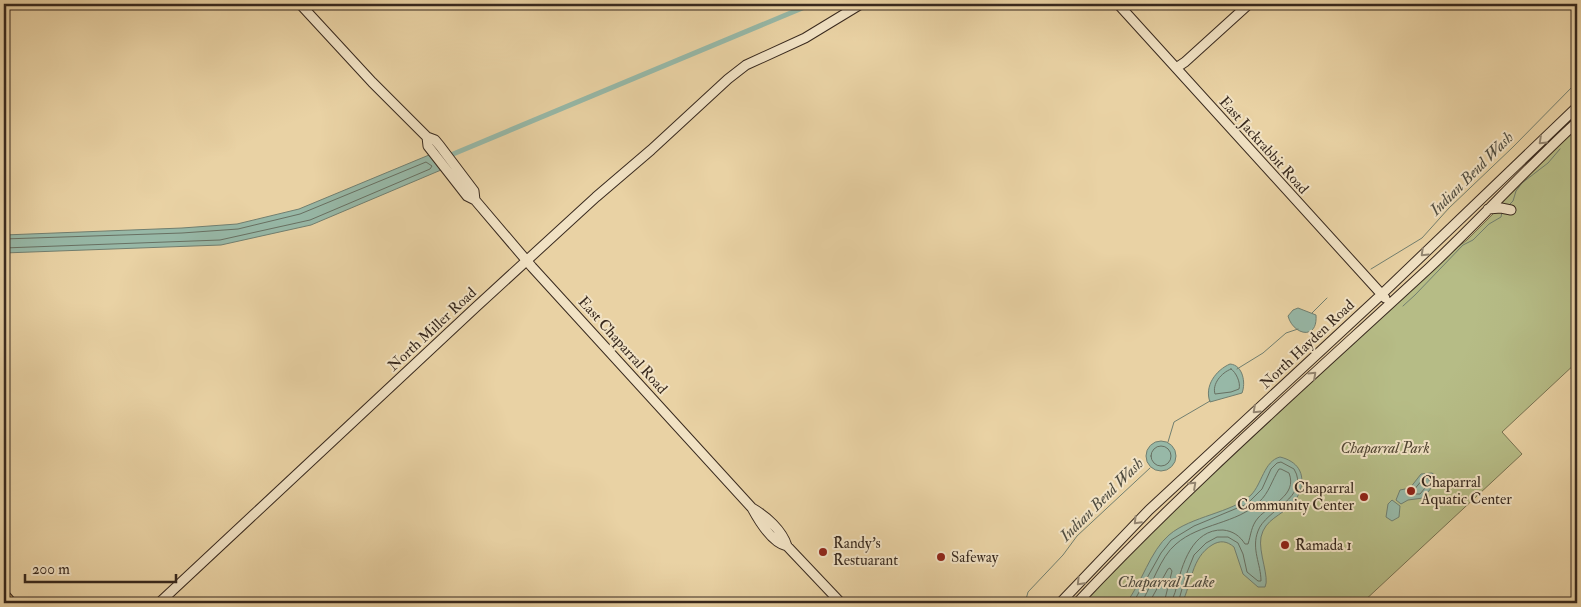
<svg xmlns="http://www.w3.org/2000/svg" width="1581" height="607" font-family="'IM FELL Double Pica',serif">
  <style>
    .green { fill: #b6bc86; stroke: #777252 }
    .water { fill: #97b8a7; stroke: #717f70 }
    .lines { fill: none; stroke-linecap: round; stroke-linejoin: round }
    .shore { stroke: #687062; stroke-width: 1 }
    .stream { stroke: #717f70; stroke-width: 1 }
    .canal { stroke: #97b8a7; stroke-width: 5 }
    .secondary-casing { stroke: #38291e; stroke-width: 11 }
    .primary-casing { stroke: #38291e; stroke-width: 11 }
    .secondary { stroke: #f1e2c4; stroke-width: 9 }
    .primary { stroke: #e4b972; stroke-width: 9 }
    .oneway { stroke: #948671 }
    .poi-dot { fill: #8f2418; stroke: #f1e2c4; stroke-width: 2 }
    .labels { text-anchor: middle; stroke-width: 4; stroke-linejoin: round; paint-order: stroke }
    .street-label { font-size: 15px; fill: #38291e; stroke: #f1e2c4 }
    .park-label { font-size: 15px; font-style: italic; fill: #514633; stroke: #f1e2c4 }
    .poi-label { font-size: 15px; fill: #38291e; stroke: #f1e2c4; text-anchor: start }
    .water-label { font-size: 16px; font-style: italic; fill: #504d40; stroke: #f1e2c4 }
  </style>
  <rect width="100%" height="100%" fill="#e9d2a4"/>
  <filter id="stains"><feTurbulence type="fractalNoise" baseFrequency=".004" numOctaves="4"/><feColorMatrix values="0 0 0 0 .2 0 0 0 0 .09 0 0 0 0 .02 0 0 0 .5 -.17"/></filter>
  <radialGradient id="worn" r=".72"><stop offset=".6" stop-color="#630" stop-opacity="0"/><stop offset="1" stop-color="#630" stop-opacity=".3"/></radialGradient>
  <path class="green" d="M1577 128V362L1502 432 1522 454 1362 603H1083L1156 526 1384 315 1454 250 1467 240 1495 212 1508 194Z"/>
  <path class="water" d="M429 155 441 170 311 225 221 245 4 253V235L182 228 237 224 299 209Z
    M1298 308 1316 315C1318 341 1293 335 1288 316L1293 310Z
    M1230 364C1243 365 1246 383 1242 393L1210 402C1204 386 1216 370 1230 364Z
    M1146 456a15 15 0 1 1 30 0a15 15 0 1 1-30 0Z
    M1280 457C1297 461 1306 473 1300 491 1298 496 1296 500 1292 504 1281 516 1265 519 1261 537 1258 552 1270 578 1265 587H1258L1243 574 1234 547C1227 541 1220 540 1212 545 1191 558 1192 583 1182 603H1126C1142 583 1150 551 1169 535 1191 516 1232 513 1251 495 1262 484 1264 461 1280 457Z
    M1432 473 1436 476 1437 481 1423 498 1408 500 1401 504 1396 500 1400 490 1410 488 1421 474Z
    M1392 500 1400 506 1399 517 1392 521 1386 517 1388 504Z"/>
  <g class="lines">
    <path class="shore" d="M4 239 182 233 238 229 300 214 426 162 432 166 430 169 310 220 220 240 4 248
      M1231 369C1236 372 1241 383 1239 389L1231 392 1215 394C1212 384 1221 373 1231 369Z
      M1151 456a10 10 0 1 1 20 0a10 10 0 1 1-20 0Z
      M1428 478 1430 482 1420 494H1414L1413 491 1423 479Z
      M1133 603 1161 553 1171 540 1194 526 1247 504 1262 489 1271 469 1277 463 1281 462 1294 469C1311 497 1265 510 1258 531 1251 549 1261 564 1261 581H1258L1247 572 1243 554 1238 543 1228 537H1217L1206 543 1194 555 1186 575 1178 603
      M1141 603C1152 586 1160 557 1176 544 1200 523 1237 524 1259 502 1269 493 1272 480 1279 469H1281L1289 473C1298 496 1269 505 1258 518 1251 526 1251 535 1248 544H1245C1240 536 1233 531 1223 530 1192 529 1182 565 1176 589 1175 594 1172 598 1172 603
      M1149 603 1168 569 1170 568 1172 571 1164 603"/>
    <path class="stream" d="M1508 206 1513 201 1516 191 1522 183 1548 163 1560 149
      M1371 269 1422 238 1449 208 1513 147 1577 82
      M1403 306 1415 295 1463 245 1473 240 1489 224 1501 217 1502 212
      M1312 313 1327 298
      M1237 369 1263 353 1286 333 1298 329
      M1168 442 1174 422 1210 401
      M1025 603 1028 592 1063 555 1077 536 1150 468"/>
    <path class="canal" d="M446 157 812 4"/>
    <defs>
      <path id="secondary" d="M300 4 372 82 427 137 435 140 440 146 474 191 475 200 532 267 752 508C766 516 782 530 787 546L841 603
        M1118 4 1385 298
        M1176 68 1185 62 1249 4
        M427 137 428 146 467 196 475 200
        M1488 209 1501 208 1511 210
        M752 508C759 521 772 543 787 546
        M159 603 476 307 596 197 651 150 728 79 746 65 805 38 861 4
        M1060 603 1149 510 1382 294 1577 107
        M1077 603C1188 485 1310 378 1429 268 1480 220 1526 169 1577 122"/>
      <path id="primary" d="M4 594 12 603"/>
    </defs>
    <use href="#secondary" class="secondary-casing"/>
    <use href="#primary" class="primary-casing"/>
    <use href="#secondary" class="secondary"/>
    <use href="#primary" class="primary"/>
  </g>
  <defs><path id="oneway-chevron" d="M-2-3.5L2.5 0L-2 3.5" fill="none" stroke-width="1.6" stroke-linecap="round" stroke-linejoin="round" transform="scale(1.25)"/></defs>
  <g class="oneway">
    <use href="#oneway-chevron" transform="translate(1542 141) rotate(137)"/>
    <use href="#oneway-chevron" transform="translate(1424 253) rotate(136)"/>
    <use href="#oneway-chevron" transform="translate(1313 375) rotate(-43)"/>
    <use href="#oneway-chevron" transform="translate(1256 410) rotate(137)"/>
    <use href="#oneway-chevron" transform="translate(1193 485) rotate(-43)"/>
    <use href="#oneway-chevron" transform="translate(1137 521) rotate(134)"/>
    <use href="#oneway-chevron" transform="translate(1080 582) rotate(134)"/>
  </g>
  <g class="poi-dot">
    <circle cx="1411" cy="491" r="5"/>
    <circle cx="1364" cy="497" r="5"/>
    <circle cx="1285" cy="545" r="5"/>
    <circle cx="823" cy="552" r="5"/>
    <circle cx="941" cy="557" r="5"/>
  </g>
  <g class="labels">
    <g class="street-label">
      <text transform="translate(1264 145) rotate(48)" y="5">East Jackrabbit Road</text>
      <text transform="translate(432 329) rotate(-43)" y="5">North Miller Road</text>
      <text transform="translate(1307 344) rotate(-43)" y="5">North Hayden Road</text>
      <text transform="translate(623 345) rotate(48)" y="5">East Chaparral Road</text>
    </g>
    <g class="park-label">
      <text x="1385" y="453">Chaparral Park</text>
    </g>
    <g class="poi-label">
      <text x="1421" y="487">Chaparral<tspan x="1421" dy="17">Aquatic Center</tspan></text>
      <text x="1354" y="493" text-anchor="end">Chaparral<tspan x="1354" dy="17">Community Center</tspan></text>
      <text x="833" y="548">Randy’s<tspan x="833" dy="17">Restuarant</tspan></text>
      <text x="1295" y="550">Ramada 1</text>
      <text x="951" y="562">Safeway</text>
    </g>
    <g class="water-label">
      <text transform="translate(1471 173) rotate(-45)" y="6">Indian Bend Wash</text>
      <text transform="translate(1101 499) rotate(-45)" y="6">Indian Bend Wash</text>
      <text x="1166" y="587">Chaparral Lake</text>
    </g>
  </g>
  <rect width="1581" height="607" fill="none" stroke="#e9d2a4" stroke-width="20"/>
  <rect x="5" y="5" width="1571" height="597" fill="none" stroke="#38291e" stroke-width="2.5"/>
  <rect x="10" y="10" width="1561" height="587" fill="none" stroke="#38291e"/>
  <path d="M25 574v8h151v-8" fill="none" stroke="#38291e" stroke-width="2.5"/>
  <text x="32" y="574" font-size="15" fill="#38291e" stroke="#f1e2c4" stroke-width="4" paint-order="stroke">200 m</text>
  <rect width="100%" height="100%" filter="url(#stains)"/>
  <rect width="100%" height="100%" fill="url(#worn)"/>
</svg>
